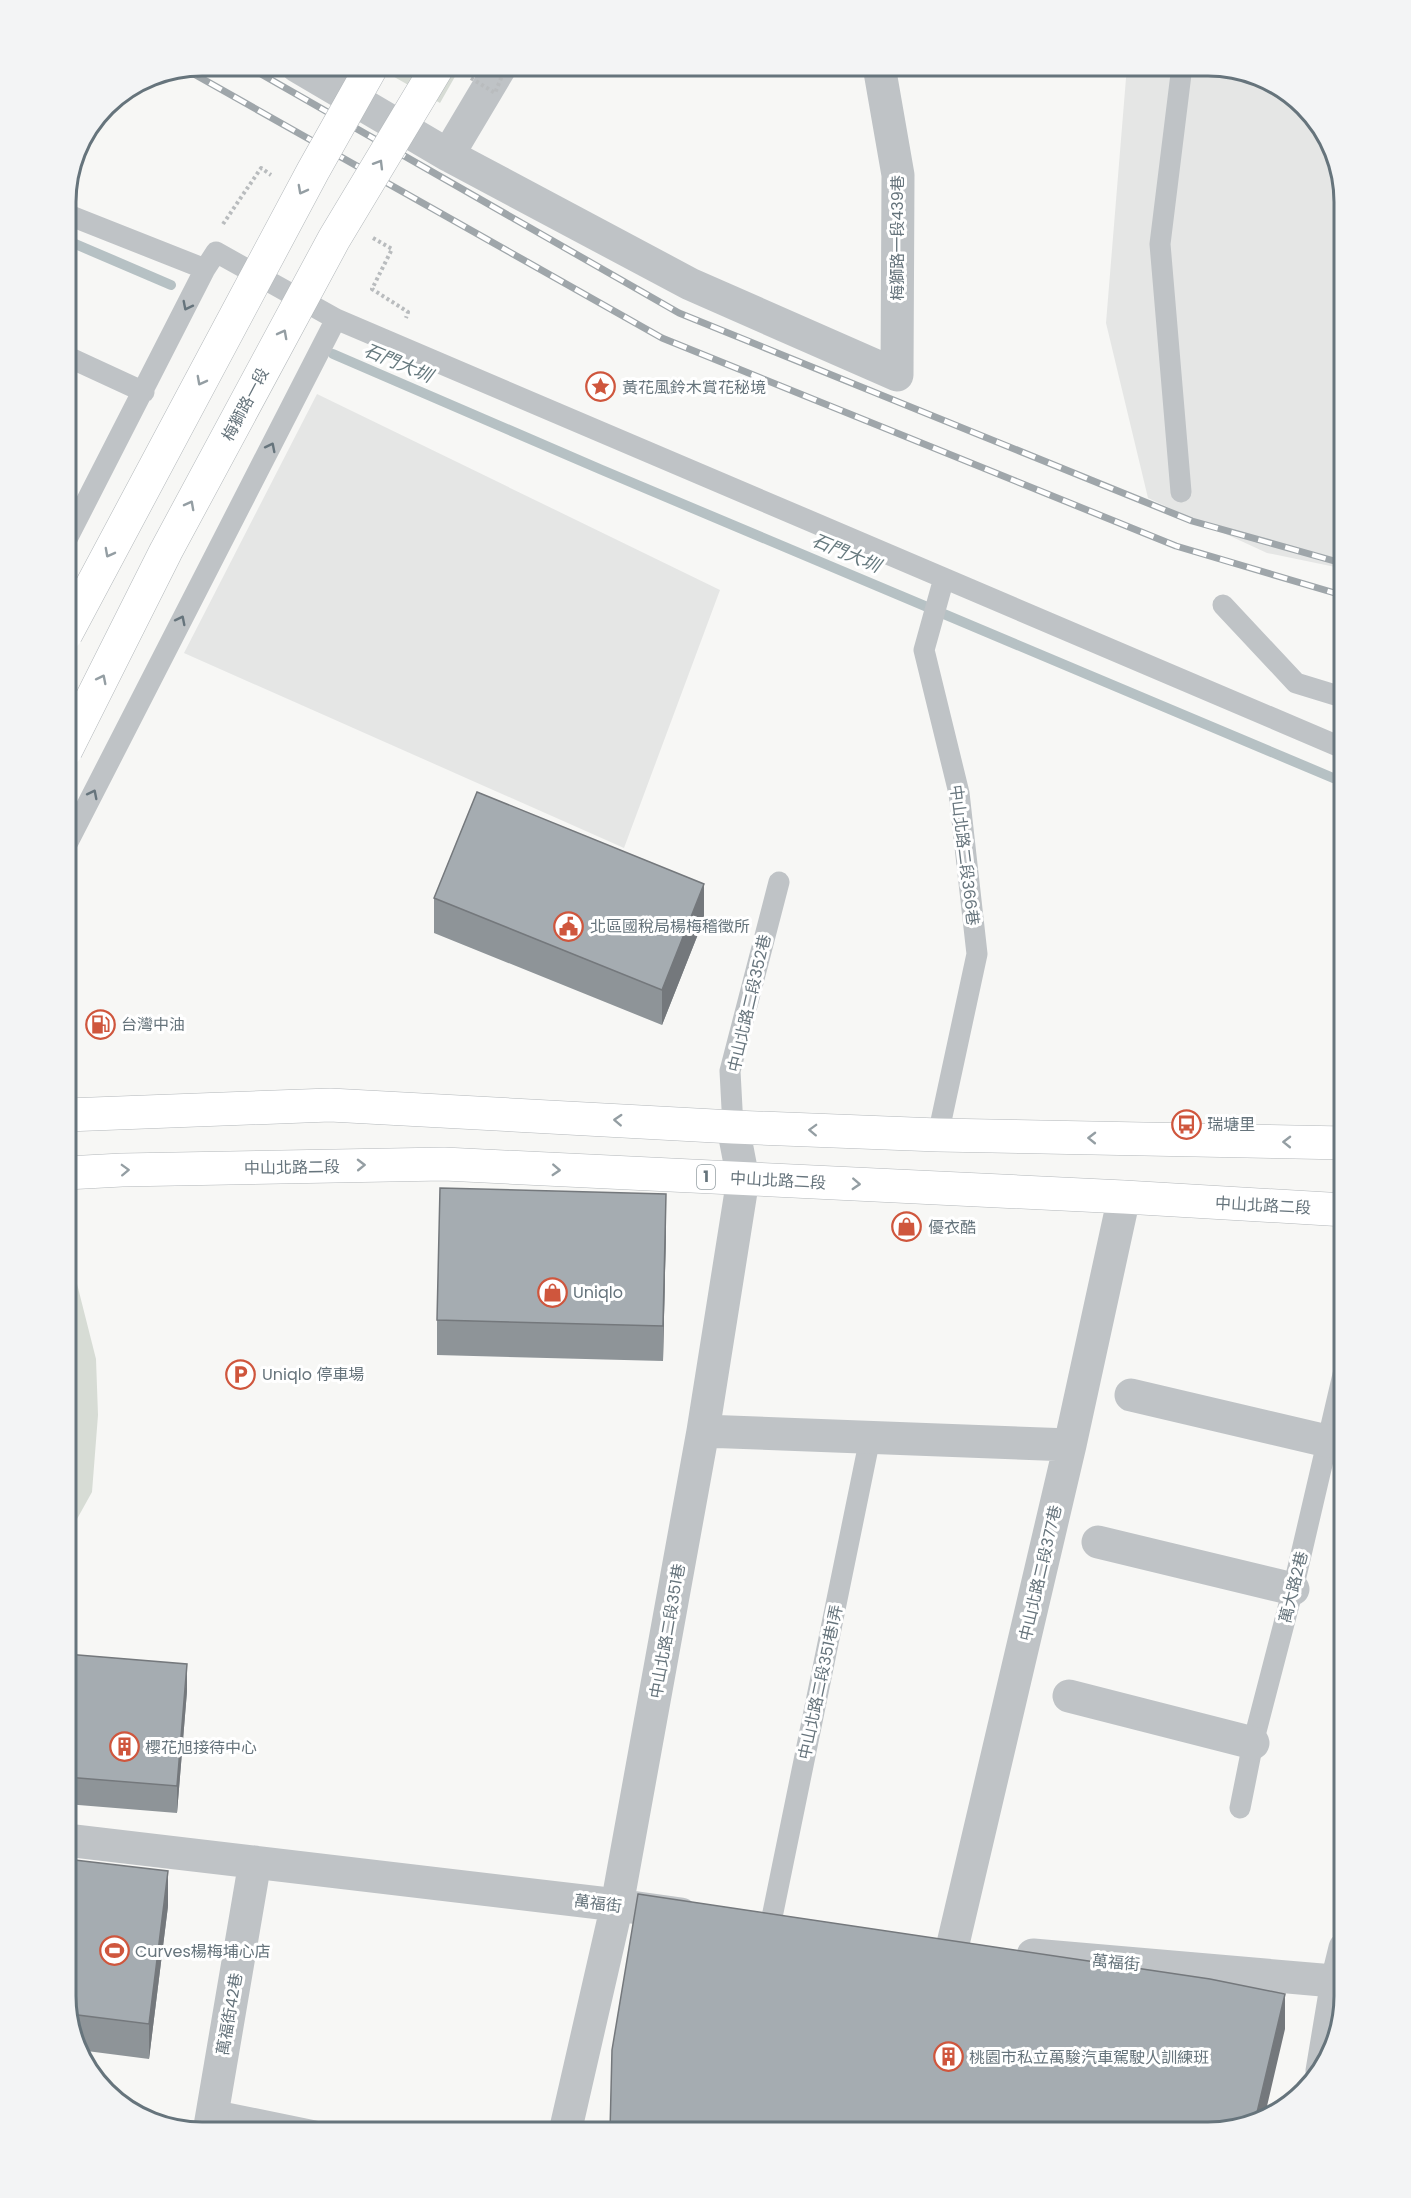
<svg xmlns="http://www.w3.org/2000/svg" width="1411" height="2198" font-family="Poppins,'Noto Sans TC',sans-serif">
  <style>
    .built { fill: #e5e6e5 }
    .green { fill: #d7dcd5 }
    .lines { fill: none; stroke-linecap: round; stroke-linejoin: round }
    .stream { stroke: #b6c1c4; stroke-width: 10 }
    .primary-casing { stroke: #b3b7ba; stroke-width: 34 }
    .path { stroke: #b9bcbe; stroke-width: 4; stroke-dasharray: 3 3; stroke-linecap: butt }
    .lane { stroke: #bfc3c6; stroke-width: 21 }
    .street { stroke: #bfc3c6; stroke-width: 33 }
    .primary { stroke: #fff; stroke-width: 33 }
    .rail-casing { stroke: #9fa6aa; stroke-width: 7 }
    .rail { stroke: #fff; stroke-width: 4.5; stroke-dasharray: 14; stroke-linecap: butt }
    .secondary-bridge-casing { stroke: #b2b7ba; stroke-width: 34; stroke-linecap: butt }
    .path-bridge { stroke: #b9bcbe; stroke-width: 4; stroke-dasharray: 3 3; stroke-linecap: butt }
    .secondary-bridge { stroke: #fff; stroke-width: 33 }
    .wall { fill: #8e9498 }
    .shaded-wall { fill: #74787c }
    .building { fill: #a5acb1; stroke: #74787c; stroke-width: 1.5 }
    .oneway { stroke: #949ea3 }
    .oneway2 { stroke: #66747c }
    .labels { text-anchor: middle; stroke-width: 6; stroke-linejoin: round; paint-order: stroke }
    .shield { fill: #fff; stroke: #949ea3; stroke-width: 1.5 }
    .shield-label { font-size: 15px; font-weight: bold; fill: #66747c }
    .street-label { font-size: 16px; fill: #66747c; stroke: #fff }
    .poi-label { font-size: 16px; fill: #66747c; stroke: #fff; text-anchor: start }
    .water-label { font-size: 18px; font-style: italic; fill: #66797e; stroke: #fff }
    .rim { fill: none; stroke: #66747c; stroke-width: 3 }
  </style>
  <rect width="100%" height="100%" fill="#f7f7f5"/>
  <path class="built" d="M1127 66H1218L1285 89 1331 142 1345 202V569L1267 553 1148 498 1106 323Z
    M317 394 720 590 624 848 184 653Z"/>
  <path class="green" d="M375 66H461L440 103Z
    M66 1222 74 1223V1272L96 1359 98 1415 92 1492 72 1528 66 1555Z"/>
  <g class="lines">
    <path class="stream" d="M66 240 171 285
      M333 354 602 470 1345 783"/>
    <defs>
      <path id="primary" d="M66 1115 330 1105 733 1127 938 1135 1345 1143
        M66 1173 122 1170 444 1164 1124 1197 1345 1210"/>
    </defs>
    <use href="#primary" class="primary-casing"/>
    <path class="path" d="M223 224 261 168 271 175
      M373 238 392 249 372 289 408 312 406 318"/>
    <path class="lane" d="M66 214 205 269
      M336 319 1345 749
      M66 356 144 392
      M1181 492 1160 244 1182 66
      M1223 605 1296 683 1345 698
      M66 846 336 319 216 252 205 269 66 541
      M733 1127 730 1071 779 882
      M938 1135 977 954 959 793 924 650 944 578
      M1240 1808 1253 1743 1293 1589 1345 1366
      M770 1927 870 1438
      M212 2110 320 2132"/>
    <path class="street" d="M297 66 448 155 690 284 897 375 898 175 879 66
      M448 155 501 66
      M1131 1395 1327 1441
      M703 1431 1070 1445
      M1098 1542 1293 1589
      M1069 1696 1253 1743
      M66 1840 617 1905 681 1914
      M952 1948 1070 1445 1124 1197
      M1033 1955 1345 1982
      M1322 2071 1337 1981 1345 1948
      M209 2132 255 1862
      M565 2132 617 1905 703 1431 743 1179 733 1127"/>
    <use href="#primary" class="primary"/>
    <defs>
      <path id="rail" d="M247 66 679 313 1192 521 1345 564
        M185 69 662 338 1176 546 1345 596"/>
    </defs>
    <use href="#rail" class="rail-casing"/>
    <use href="#rail" class="rail"/>
    <defs>
      <path id="secondary-bridge" d="M66 634 313 171 372 66
        M66 750 166 551 334 239 438 66"/>
    </defs>
    <use href="#secondary-bridge" class="secondary-bridge-casing"/>
    <path class="path-bridge" d="M471 78 495 93 506 66"/>
    <use href="#secondary-bridge" class="secondary-bridge"/>
  </g>
  <path class="wall" d="M434 898 704 919 662 1025 434 933Z
    M666 1229 663 1361 437 1355V1320Z
    M66 1654 187 1691 177 1813 66 1804Z
    M168 1906 149 2059 79 2050 66 1996Z"/>
  <path class="shaded-wall" d="M704 884V919L662 1025V990Z
    M666 1194V1229L663 1361V1326Z
    M187 1664V1691L177 1813V1786Z
    M168 1871V1906L149 2059V2024Z
    M1285 1994V2029L1264 2119 1255 2121Z"/>
  <path class="building" d="M477 792 704 884 662 990 434 898Z
    M440 1188 666 1194 663 1326 437 1320Z
    M66 1654 187 1664 177 1786 66 1777Z
    M66 1859 168 1871 149 2024 70 2014 66 1996Z
    M638 1894 1210 1979 1285 1994 1255 2121 1209 2132H610L612 2050Z"/>
  <defs><path id="oneway-chevron" d="M-2-3.5L2.5 0L-2 3.5" fill="none" stroke-width="1.6" stroke-linecap="round" stroke-linejoin="round" transform="scale(1.5)"/></defs>
  <g class="oneway">
    <use href="#oneway-chevron" transform="translate(379 164) rotate(-59)"/>
    <use href="#oneway-chevron" transform="translate(302 190) rotate(118)"/>
    <use href="#oneway-chevron" transform="translate(283 334) rotate(-62)"/>
    <use href="#oneway-chevron" transform="translate(201 381) rotate(118)"/>
    <use href="#oneway-chevron" transform="translate(190 505) rotate(-62)"/>
    <use href="#oneway-chevron" transform="translate(109 553) rotate(118)"/>
    <use href="#oneway-chevron" transform="translate(102 679) rotate(-63)"/>
    <use href="#oneway-chevron" transform="translate(618 1120) rotate(-177)"/>
    <use href="#oneway-chevron" transform="translate(813 1130) rotate(-178)"/>
    <use href="#oneway-chevron" transform="translate(1092 1138) rotate(-179)"/>
    <use href="#oneway-chevron" transform="translate(1287 1142) rotate(-179)"/>
    <use href="#oneway-chevron" transform="translate(361 1165) rotate(-1)"/>
    <use href="#oneway-chevron" transform="translate(125 1170) rotate(-2)"/>
    <use href="#oneway-chevron" transform="translate(556 1170) rotate(3)"/>
    <use href="#oneway-chevron" transform="translate(856 1184) rotate(3)"/>
  </g>
  <g class="oneway2">
    <use href="#oneway-chevron" transform="translate(187 306) rotate(117)"/>
    <use href="#oneway-chevron" transform="translate(271 447) rotate(-63)"/>
    <use href="#oneway-chevron" transform="translate(181 620) rotate(-63)"/>
    <use href="#oneway-chevron" transform="translate(93 794) rotate(-63)"/>
  </g>
  <defs>
    <symbol id="sight-ring" viewBox="-11 -11 22 22"><circle r="9.5" fill="#fff" stroke="#cf563d" stroke-width="1.5"/><path d="M0-6L1.8-2.2L6-1.7L2.9 1.2L3.7 5.4L0 3.3L-3.7 5.4L-2.9 1.2L-6-1.7L-1.8-2.2Z" fill="#cf563d"/></symbol>
    <symbol id="civic-ring" viewBox="-11 -11 22 22"><circle r="9.5" fill="#fff" stroke="#cf563d" stroke-width="1.5"/><path d="M-.6-6.5H3V-4.5H.6V-3L4-1V1h2V6H-6V1h2V-1L-.6-3ZM-1.2 2.5V6h2.4V2.5Z" fill="#cf563d"/></symbol>
    <symbol id="fuel-ring" viewBox="-11 -11 22 22"><circle r="9.5" fill="#fff" stroke="#cf563d" stroke-width="1.5"/><path d="M-5.5-6h7V0h2V4h1.3V-2.5L3-4.5l.8-.8L6-3V5H2.5V1h-1V6h-7ZM-4.2-4.7v3.2H.2V-4.7Z" fill="#cf563d"/></symbol>
    <symbol id="bus-ring" viewBox="-11 -11 22 22"><circle r="9.5" fill="#fff" stroke="#cf563d" stroke-width="1.5"/><path d="M-5-6H5V4H4V6H2V4H-2V6H-4V4H-5ZM-3.5-4V0h7V-4ZM-3.5 1.2v1.5H-2V1.2ZM2 1.2v1.5H3.5V1.2Z" fill="#cf563d"/></symbol>
    <symbol id="shop-ring" viewBox="-11 -11 22 22"><circle r="9.5" fill="#fff" stroke="#cf563d" stroke-width="1.5"/><path d="M-5-2.5h2.3a2.7 3.5 0 0 1 5.4 0H5L5.5 6h-11ZM-1.5-2.5h3a1.5 2.3 0 0 0-3 0Z" fill="#cf563d"/></symbol>
    <symbol id="parking-ring" viewBox="-11 -11 22 22"><circle r="9.5" fill="#fff" stroke="#cf563d" stroke-width="1.5"/><path d="M-3.5-5.5H1a3.5 3.5 0 0 1 0 7H-1V5.5H-3.5ZM-1-3.4V-.6H.8a1.4 1.4 0 0 0 0-2.8Z" fill="#cf563d"/></symbol>
    <symbol id="building-ring" viewBox="-11 -11 22 22"><circle r="9.5" fill="#fff" stroke="#cf563d" stroke-width="1.5"/><path d="M-4-6H4V6H1V3H-1V6H-4ZM-2.5-4.3h1.7v1.8h-1.7ZM.8-4.3h1.7v1.8H.8ZM-2.5-1h1.7V.8h-1.7ZM.8-1h1.7V.8H.8Z" fill="#cf563d"/></symbol>
    <symbol id="stadium-ring" viewBox="-11 -11 22 22"><circle r="9.5" fill="#fff" stroke="#cf563d" stroke-width="1.5"/><path d="M0-5a6.5 5 0 1 0 0 10a6.5 5 0 1 0 0-10ZM-3.5-1.8h7v3.6h-7Z" fill="#cf563d"/></symbol>
  </defs>
  <g fill-rule="evenodd">
    <use href="#sight-ring" x="584" y="370" width="33" height="33"/>
    <use href="#civic-ring" x="552" y="910" width="33" height="33"/>
    <use href="#fuel-ring" x="84" y="1008" width="33" height="33"/>
    <use href="#bus-ring" x="1170" y="1108" width="33" height="33"/>
    <use href="#shop-ring" x="890" y="1210" width="33" height="33"/>
    <use href="#shop-ring" x="536" y="1276" width="33" height="33"/>
    <use href="#parking-ring" x="224" y="1358" width="33" height="33"/>
    <use href="#building-ring" x="108" y="1730" width="33" height="33"/>
    <use href="#stadium-ring" x="98" y="1934" width="33" height="33"/>
    <use href="#building-ring" x="932" y="2040" width="33" height="33"/>
  </g>
  <g class="labels">
    <rect class="shield" x="697" y="1165" width="18" height="24" rx="4.5"/>
    <g class="shield-label">
      <text x="706" y="1182">1</text>
    </g>
    <g class="street-label">
      <text transform="translate(897 238) rotate(-90)" y="6">梅獅路一段439巷</text>
      <text transform="translate(245 404) rotate(-62)" y="6">梅獅路一段</text>
      <text transform="translate(965 855) rotate(83)" y="6">中山北路二段366巷</text>
      <text transform="translate(749 1003) rotate(-77)" y="6">中山北路二段352巷</text>
      <text transform="translate(292 1167) rotate(-1)" y="6">中山北路二段</text>
      <text transform="translate(778 1180) rotate(3)" y="6">中山北路二段</text>
      <text transform="translate(1263 1205) rotate(3)" y="6">中山北路二段</text>
      <text transform="translate(1040 1573) rotate(-77)" y="6">中山北路二段377巷</text>
      <text transform="translate(1293 1587) rotate(-76)" y="6">萬大路2巷</text>
      <text transform="translate(667 1631) rotate(-80)" y="6">中山北路二段351巷</text>
      <text transform="translate(820 1682) rotate(-78)" y="6">中山北路二段351巷1弄</text>
      <text transform="translate(598 1903) rotate(7)" y="6">萬福街</text>
      <text transform="translate(1116 1962) rotate(5)" y="6">萬福街</text>
      <text transform="translate(229 2014) rotate(-80)" y="6">萬福街42巷</text>
    </g>
    <g class="poi-label">
      <text x="622" y="393">黃花風鈴木賞花秘境</text>
      <text x="590" y="932">北區國稅局楊梅稽徵所</text>
      <text x="121" y="1030">台灣中油</text>
      <text x="1207" y="1130">瑞塘里</text>
      <text x="928" y="1233">優衣酷</text>
      <text x="573" y="1298">Uniqlo</text>
      <text x="262" y="1380">Uniqlo 停車場</text>
      <text x="145" y="1753">櫻花旭接待中心</text>
      <text x="135" y="1957">Curves楊梅埔心店</text>
      <text x="969" y="2063">桃園市私立萬駿汽車駕駛人訓練班</text>
    </g>
    <g class="water-label">
      <text transform="translate(398 363) rotate(23)" y="6">石門大圳</text>
      <text transform="translate(846 553) rotate(23)" y="6">石門大圳</text>
    </g>
  </g>
  <path d="M0 0H1411V2198H0ZM202 76H1208A126 126 0 0 1 1334 202V1996A126 126 0 0 1 1208 2122H202A126 126 0 0 1 76 1996V202A126 126 0 0 1 202 76Z" fill="#f3f4f5" fill-rule="evenodd"/>
  <path class="rim" d="M202 76H1208A126 126 0 0 1 1334 202V1996A126 126 0 0 1 1208 2122H202A126 126 0 0 1 76 1996V202A126 126 0 0 1 202 76Z"/>
</svg>
